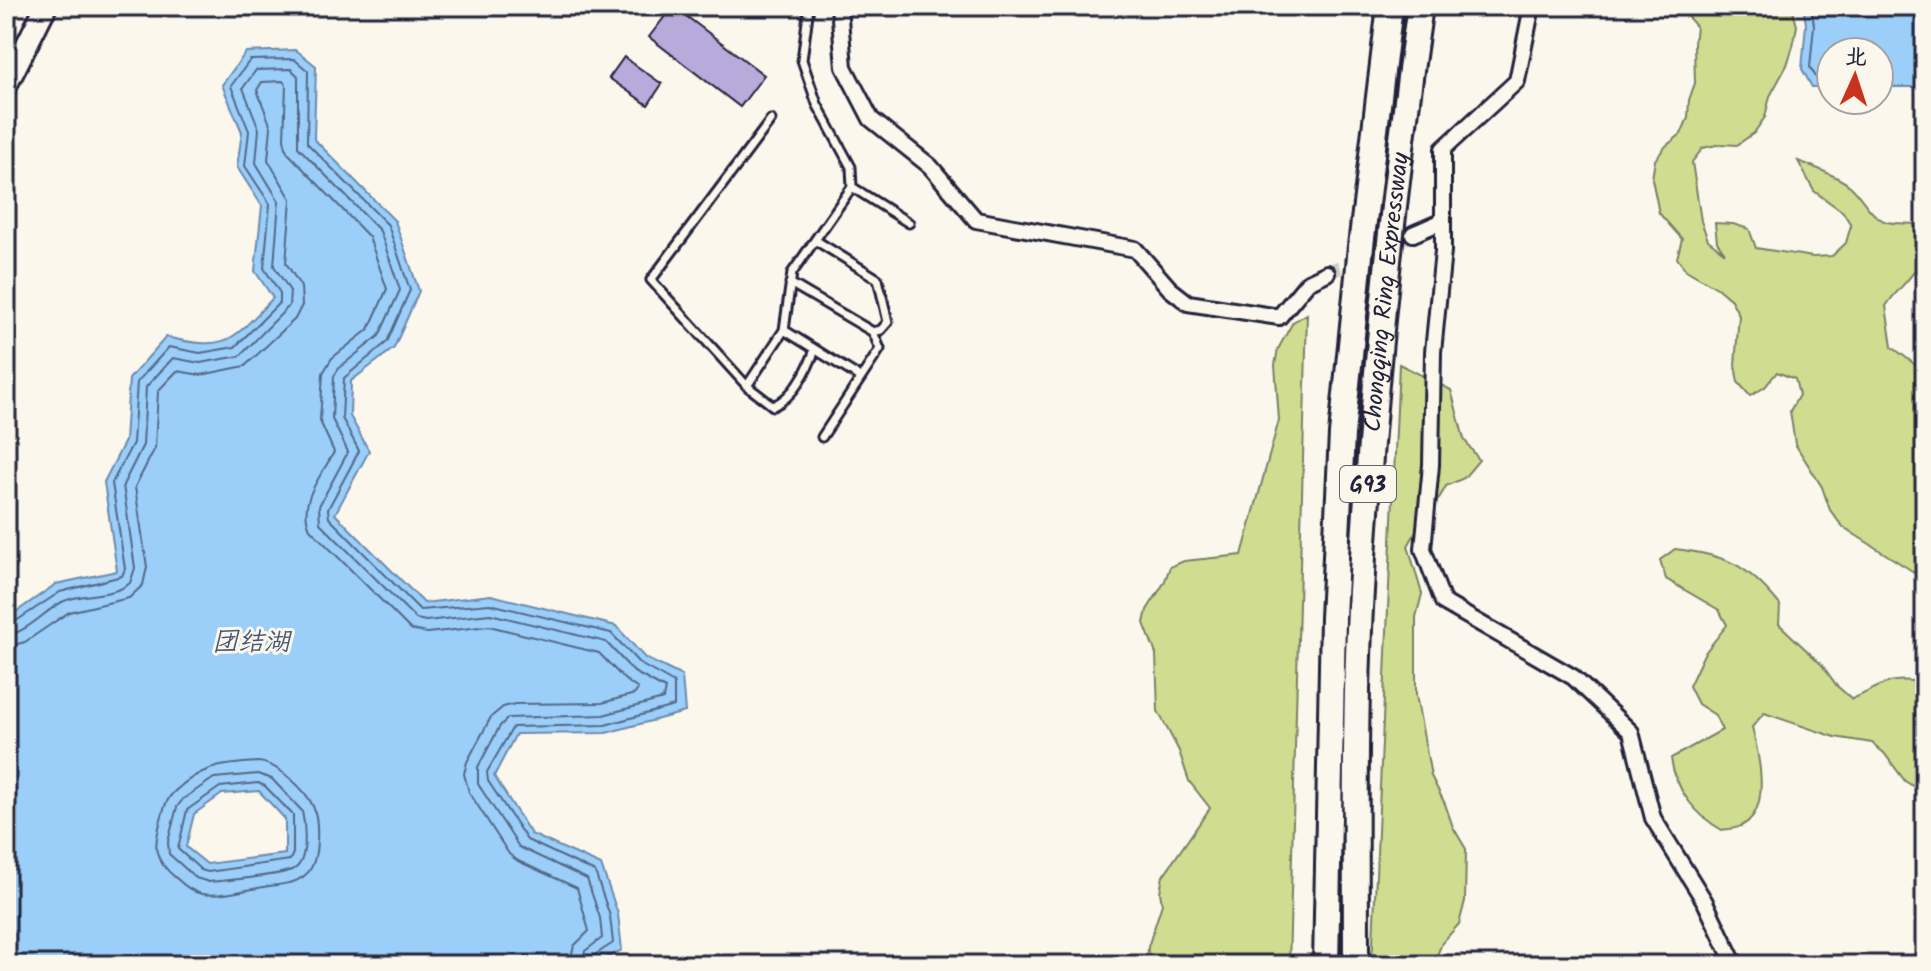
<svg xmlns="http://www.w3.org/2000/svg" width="1931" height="971" font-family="Kalam,'LXGW WenKai TC',sans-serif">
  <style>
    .green { fill: #d0dd90; stroke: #798066; stroke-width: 2 }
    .water { fill: #9bcff9; stroke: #6b8aad; stroke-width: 2; fill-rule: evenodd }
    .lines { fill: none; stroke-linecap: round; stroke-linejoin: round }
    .shore { stroke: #526787; stroke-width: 2 }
    .building { fill: #b8abdb; stroke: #22223b; stroke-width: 2 }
    .street-tunnel { stroke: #d0ccc9; stroke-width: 14; stroke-dasharray: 14 7; stroke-linecap: butt }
    .lane-casing { stroke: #22223b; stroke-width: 13 }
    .street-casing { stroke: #22223b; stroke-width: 20 }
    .primary-casing { stroke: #22223b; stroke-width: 26 }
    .highway-casing { stroke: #22223b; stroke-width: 30 }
    .lane { stroke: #fbf7ec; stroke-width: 7 }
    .street { stroke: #fbf7ec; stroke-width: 14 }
    .primary { stroke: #fbf7ec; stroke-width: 20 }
    .highway { stroke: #fbf7ec; stroke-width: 24 }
    .labels { text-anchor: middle; stroke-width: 6; stroke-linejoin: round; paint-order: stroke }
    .shield { fill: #fbf7ec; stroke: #636270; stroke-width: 2 }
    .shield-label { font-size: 22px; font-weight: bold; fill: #22223b }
    .street-label { font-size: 24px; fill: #22223b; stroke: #fbf7ec }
    .water-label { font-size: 26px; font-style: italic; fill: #465674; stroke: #fbf7ec }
  </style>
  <rect width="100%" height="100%" fill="#fbf7ec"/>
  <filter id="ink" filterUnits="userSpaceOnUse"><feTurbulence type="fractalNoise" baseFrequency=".0125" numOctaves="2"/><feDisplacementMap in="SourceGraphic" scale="16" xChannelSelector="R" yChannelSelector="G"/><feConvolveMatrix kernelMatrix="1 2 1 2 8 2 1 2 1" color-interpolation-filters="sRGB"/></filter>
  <g filter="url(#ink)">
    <path class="green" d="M1678 6H1792L1797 26 1793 46 1787 65 1770 96 1765 117 1754 133 1737 145 1721 144 1703 148 1692 162 1701 221 1708 240 1725 253 1717 242 1715 223 1733 224 1749 229 1756 248 1813 257 1832 256 1846 243 1851 225 1843 212 1814 191 1798 161C1810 165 1841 178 1850 186 1863 197 1869 216 1887 222 1895 224 1913 223 1925 225V261H1921C1912 279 1897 289 1886 306L1892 347 1925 372V579L1857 536 1842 526 1830 510 1822 487 1795 444 1790 411 1799 395 1795 379 1777 372 1765 387 1750 396 1738 382 1735 365 1739 315 1731 300 1717 288 1686 270 1677 258 1682 239 1659 213 1652 179 1655 160 1666 146 1681 134 1688 118 1689 100 1695 83 1694 44 1696 26Z
      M1307 314 1289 965H1147L1148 947 1162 904 1160 892 1163 876 1210 808 1189 781 1179 751 1158 711 1156 654 1144 623 1147 610 1164 583 1170 567 1184 561 1242 555 1279 420 1275 365 1278 349 1293 322Z
      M1399 364 1451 390 1464 439 1479 460 1464 478 1446 486C1435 508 1419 524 1408 546L1422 594 1416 617V695L1431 776 1445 804 1453 827 1466 849 1465 901 1459 924 1442 943 1433 965H1372Z
      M1675 549C1726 555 1747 564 1780 605L1779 624 1822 665 1837 686 1852 699C1887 684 1884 677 1925 682V794L1905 781 1884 753 1872 743 1835 737 1764 713 1752 727C1758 752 1773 811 1741 826 1736 829 1728 829 1722 830 1695 815 1675 789 1671 758L1722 730 1715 715 1698 704 1689 686 1704 654 1727 625 1719 610 1666 579 1660 560Z"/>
    <path class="water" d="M1803 6H1925V87H1879V52H1831V87H1812L1802 69 1806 24Z
      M296 50 316 66 314 139 395 221 419 291 394 348 351 381 350 416 369 451 335 514 424 603 491 595 616 626 645 658 682 676 685 712 606 733 516 734 494 776 531 834 601 865 618 914 622 950 593 965H6V619L56 584 117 571 104 482 125 441 129 379 166 337C229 352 231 341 273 298L255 271 262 206 237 167 242 132 222 85 246 52ZM259 791 285 819V854L207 864 186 847 194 814 222 794Z"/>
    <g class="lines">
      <path class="shore" d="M1811 6 1814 25 1810 67 1817 79H1831
        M6 624 13 623 60 592 122 576 125 569 112 483 133 443 137 382 169 347 200 353 235 347 280 302V293L264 268 270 204 245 166 249 131 231 86 250 60 294 59 308 71 307 143 388 225 410 290 387 342 344 378 342 418 359 451 328 509 329 518 420 610 490 604 611 633 640 664 674 683V706L605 725 513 727 487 772 488 781 527 840 595 872 610 916 613 943 593 956 591 965
        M6 635C27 633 43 612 62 602 82 592 112 598 130 583L135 568 123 485 143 445 146 387 173 358 200 363 240 356 289 306 290 291 274 266 279 201 256 163 259 129 243 88 256 70 291 69 298 76V147L380 231 400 290 379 336 340 367 334 376 332 419 348 452 319 506 320 523 416 619 426 621 490 614 606 642 634 672 665 689 663 699 603 715 508 718 500 726 478 767V784L519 847 587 879 600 918 602 938 585 951 581 965
        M6 647 25 642 69 612 129 598 143 585 147 567 135 487 155 448 158 391 177 371 201 375 245 366 295 319 302 305 301 287 286 263 291 199 268 160 271 127 257 90 262 82 283 81 286 85 284 139 287 152 369 237 387 289 369 329 332 358 323 373 320 421 334 452C322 475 297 502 310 529L411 630 427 633 489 626 599 653 624 679 638 689 635 694 602 703 515 704 503 707 491 717 467 762 464 774 469 792 509 854 518 861 577 888 589 931 574 946 569 965
        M258 762C277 763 305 789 313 806 319 820 318 847 314 861 308 882 288 884 269 886 249 889 223 897 202 894 192 892 184 885 176 878 152 858 154 848 161 819 164 809 166 799 174 792 201 766 222 764 258 762Z
        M258 774 272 779 302 811C305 824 308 856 297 867 288 876 226 880 209 882L196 878 169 854 168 842 177 807 183 799 214 778Z
        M258 783 265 786 293 815V853L290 860 208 872 201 870 178 849 187 810 220 787Z"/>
    </g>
    <path class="building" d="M673 6 764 75 740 107 649 37Z
      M624 57 662 84 648 105 609 78Z"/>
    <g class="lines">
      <path class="street-tunnel" d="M1327 273 1413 234"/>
      <defs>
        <path id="lane" d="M771 120 651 280 747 386 773 406C794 397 808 370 815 349
          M852 187 909 223
          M790 283 873 332 881 330 888 322 878 279 815 240
          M784 330 861 378
          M747 386 784 330 792 273 852 187 851 167 817 104 802 60 809 6
          M822 437 880 349 873 332"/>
        <path id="street" d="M839 6 844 67 871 119 930 166 976 220 1135 249 1170 289 1188 303 1279 317 1308 282 1327 273
          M1532 6 1517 81 1443 149V251L1433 352 1431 465 1423 549 1443 602 1573 677 1631 732 1653 818 1705 902 1735 965
          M1413 234 1443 221"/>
        <path id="primary" d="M6 86 46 6"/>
        <g id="highway">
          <path d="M1326 965 1333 618 1342 434 1361 246 1390 6"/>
          <path id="s1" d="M1356 965C1356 846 1354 727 1360 608 1371 406 1391 206 1420 6"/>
        </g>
      </defs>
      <use href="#lane" class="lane-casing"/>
      <use href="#street" class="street-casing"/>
      <use href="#primary" class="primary-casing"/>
      <use href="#highway" class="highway-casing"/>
      <use href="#lane" class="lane"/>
      <use href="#street" class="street"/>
      <use href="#primary" class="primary"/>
      <use href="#highway" class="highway"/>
    </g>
  </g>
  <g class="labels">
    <rect class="shield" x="1340" y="466" width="56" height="36" rx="6"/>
    <g class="shield-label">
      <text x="1368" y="492">G93</text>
    </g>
    <g class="street-label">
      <text dy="8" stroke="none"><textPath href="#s1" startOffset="674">Chongqing Ring Expressway</textPath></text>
    </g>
    <g class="water-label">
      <text x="251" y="650">团结湖</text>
    </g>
  </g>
  <rect width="1931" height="971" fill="none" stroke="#fbf7ec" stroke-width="32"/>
  <rect x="16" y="16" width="1899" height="939" fill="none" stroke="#22223b" stroke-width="3" filter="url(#ink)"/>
  <g transform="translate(1855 76) rotate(3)"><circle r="38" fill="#fbf7ec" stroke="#a4a2a5" stroke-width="2"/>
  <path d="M0-6L14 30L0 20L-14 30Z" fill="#c8321e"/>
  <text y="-12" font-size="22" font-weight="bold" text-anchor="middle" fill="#22223b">北</text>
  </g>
</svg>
